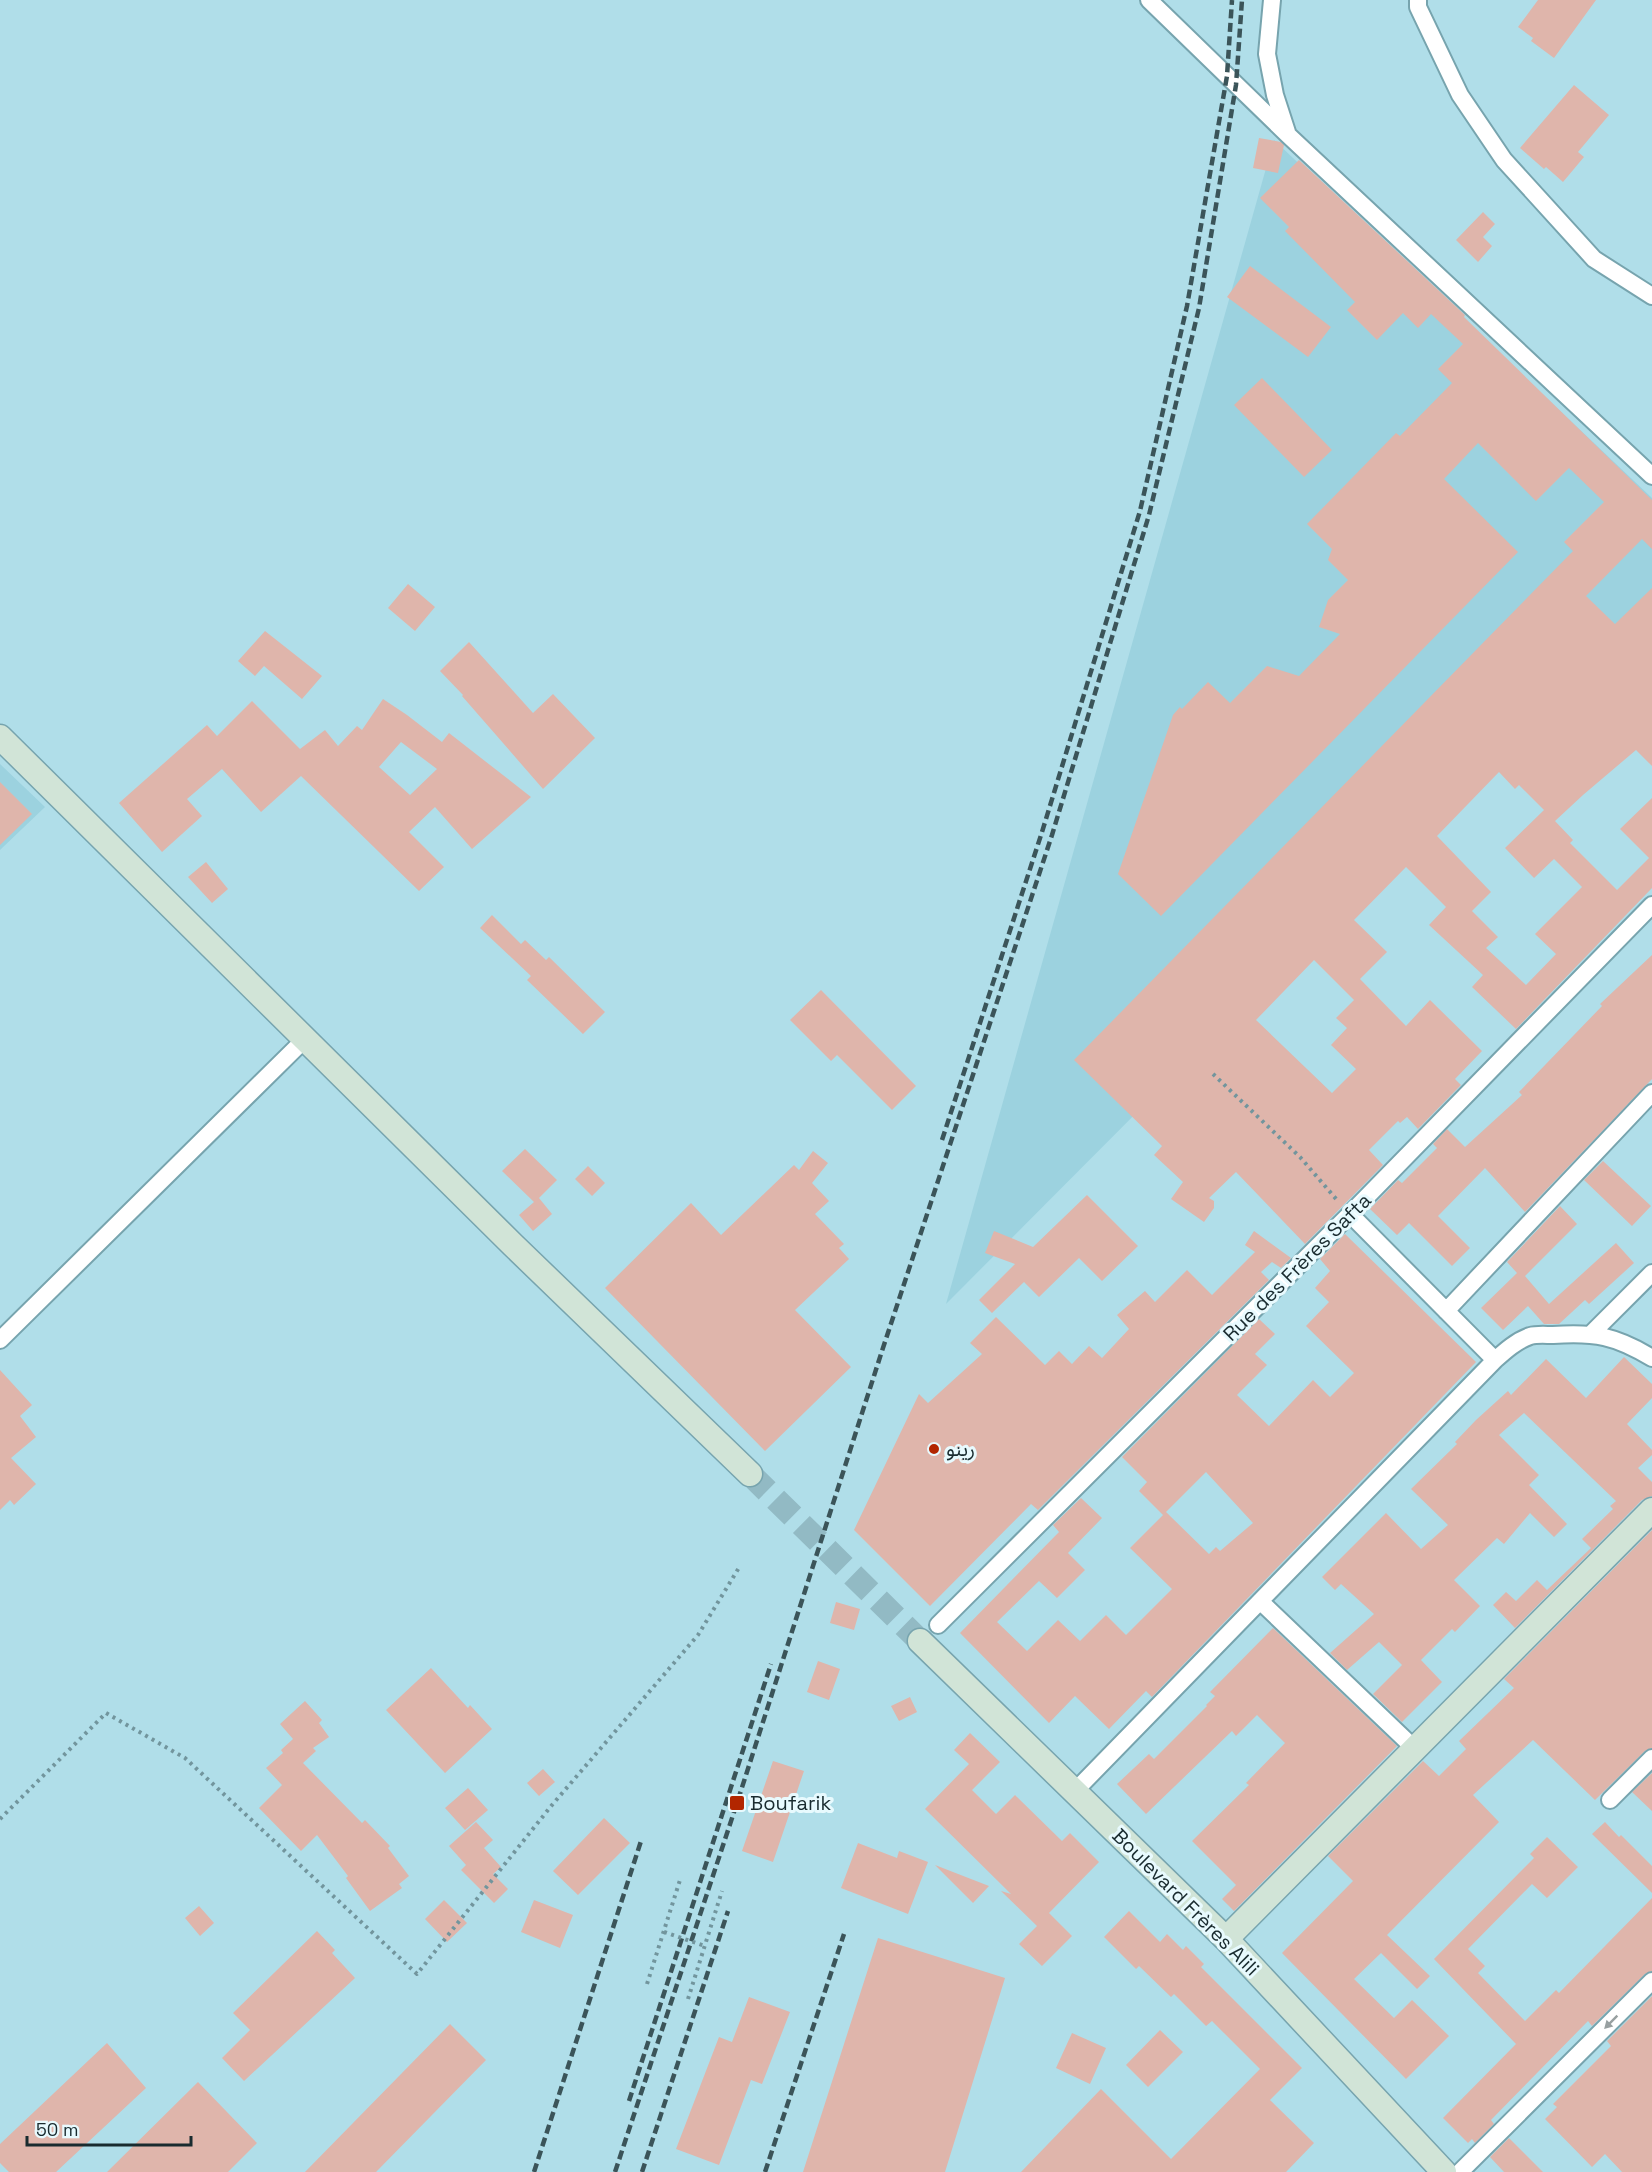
<svg xmlns="http://www.w3.org/2000/svg" width="1652" height="2172" font-family="'Space Grotesk','Noto Sans Arabic',sans-serif">
  <style>
    .built { fill: #9cd2df }
    .building { fill: #dfb5ab; fill-rule: evenodd }
    .lines { fill: none; stroke-linecap: round; stroke-linejoin: round }
    .secondary-tunnel { stroke: #92bac4; stroke-width: 24; stroke-dasharray: 24 12; stroke-linecap: butt }
    .minor-casing { stroke: #77a4ae; stroke-width: 20 }
    .secondary-casing { stroke: #77a4ae; stroke-width: 27 }
    .path { stroke: #72959d; stroke-width: 4; stroke-dasharray: 3 4.5; stroke-linecap: butt }
    .minor { stroke: #fff; stroke-width: 16 }
    .secondary { stroke: #d1e4d7; stroke-width: 24 }
    .rail { stroke: #3b5459; stroke-width: 4.5; stroke-dasharray: 9 4.5; stroke-linecap: butt }
    .path-bridge { stroke: #72959d; stroke-width: 4; stroke-dasharray: 3 4.5; stroke-linecap: butt }
    .oneway { fill: #98a0a1 }
    .poi-dot { fill: #b22600; stroke: #e8fafe; stroke-width: 2 }
    .labels { text-anchor: middle; stroke-width: 6; stroke-linejoin: round; paint-order: stroke }
    .street-label { font-size: 20px; fill: #192b2f; stroke: #e8fafe }
    .poi-label { font-size: 20px; fill: #192b2f; stroke: #e8fafe; text-anchor: start }
  </style>
  <rect width="100%" height="100%" fill="#b0dee9"/>
  <path class="built" d="M1274 140 1652 498V595L946 1304Z
    M0 764 45 807 0 850Z"/>
  <path class="building" d="M1538 0H1596L1554 58 1531 41 1533 38 1518 27Z
    M1574 85 1609 115 1578 152 1584 157 1563 182 1546 167 1544 169 1520 148Z
    M1259 138 1281 142 1284 145 1278 173 1253 168Z
    M1299 160 1465 315 1464 317 1652 500V549L1642 539 1586 596 1615 624 1652 588V766L1636 750 1583 795 1555 821 1573 840 1570 843 1617 890 1649 858 1620 829 1652 798V888L1516 1029 1472 987 1483 975 1429 925 1446 907 1406 867 1354 920 1387 952 1360 979 1406 1026 1430 1000 1482 1051 1455 1079 1461 1085 1418 1129 1407 1117 1400 1123 1398 1121 1369 1150 1383 1165 1305 1244 1236 1172 1209 1198 1214 1201V1208L1204 1222 1171 1199 1183 1182 1154 1155 1162 1146 1074 1060 1573 551 1564 542 1604 502 1569 468 1536 501 1478 443 1444 479 1518 552 1161 916 1118 874 1173 715 1180 707 1182 709 1208 682 1230 703 1267 666 1299 676 1340 634 1319 627 1328 600 1348 580 1328 560 1332 549 1307 524 1396 433 1400 436 1452 383 1438 369 1463 344 1431 314 1418 328 1403 313 1377 340 1347 310 1355 302 1285 231 1289 227 1260 198ZM1499 772 1515 789 1519 785 1544 810 1505 848 1534 878 1554 859 1582 887 1535 934 1556 954 1526 985 1486 948 1498 937 1472 911 1491 892 1437 836ZM1314 960 1354 1000 1336 1018 1347 1028 1331 1045 1356 1069 1332 1093 1256 1020Z
    M1483 212 1495 224 1483 237 1492 246 1478 262 1456 240Z
    M1250 266 1331 327 1308 357 1227 297Z
    M1262 378 1332 450 1304 477 1234 405Z
    M408 584 435 607 415 631 388 608Z
    M265 631 322 676 302 699 264 666 255 676 238 661Z
    M469 642 533 713 553 694 595 738 543 789 462 696 463 695 440 671Z
    M383 699 407 715 442 742 449 733 531 797 472 849 435 807 409 832 444 867 419 891 301 776 261 812 222 769 187 799 202 816 162 852 119 803 207 725 217 736 252 701 300 749 325 730 338 746 357 726 362 730ZM401 742 437 769 410 795 379 767Z
    M0 782 32 814 0 845Z
    M206 862 228 889 212 903 188 877Z
    M492 915 521 944 525 940 546 960 549 957 605 1012 583 1034 527 980 531 976 480 928Z
    M1652 955V1079L1525 1212 1485 1168 1438 1216 1470 1248 1452 1266 1409 1223 1397 1235 1370 1209 1398 1180 1402 1183 1437 1148 1433 1144 1447 1129 1465 1147 1522 1095 1519 1092 1602 1006 1600 1004Z
    M821 990 916 1086 892 1110 837 1055 831 1061 790 1020Z
    M525 1149 557 1180 539 1198 552 1214 533 1231 519 1215 534 1202 502 1171Z
    M813 1151 828 1163 812 1183 829 1201 815 1214 844 1244 839 1248 849 1259 795 1310 851 1367 765 1451 605 1288 691 1203 721 1235 794 1165 799 1170Z
    M1603 1161 1651 1206 1632 1226 1584 1180Z
    M588 1166 605 1183 592 1196 575 1179Z
    M1087 1195 1138 1246 1102 1281 1079 1258 1039 1297 1024 1282 992 1313 979 1300 1015 1264 985 1253 994 1231 1033 1247Z
    M1560 1206 1577 1224 1525 1276 1549 1304 1616 1243 1634 1263 1589 1304 1585 1300 1559 1324H1544L1528 1306 1503 1330 1481 1308 1517 1273 1507 1262Z
    M1254 1231 1291 1258 1281 1268 1272 1262 1261 1272 1269 1280 1038 1510 1031 1504 930 1606 854 1530 919 1394 928 1403 982 1354 970 1343 996 1317 1045 1365 1059 1351 1072 1364 1089 1346 1102 1358 1129 1329 1117 1315 1145 1291 1155 1302 1187 1270 1212 1295 1255 1252 1245 1245Z
    M1345 1234 1476 1362 1152 1697 1146 1691 1109 1729 1075 1696 1049 1723 960 1633 1059 1532 1053 1525 1081 1498 1102 1518 1068 1553 1085 1570 1057 1598 1039 1581 997 1622 1027 1651 1058 1620 1080 1641 1106 1615 1126 1635 1172 1589 1130 1548 1166 1512 1209 1554 1216 1547 1220 1551 1253 1523 1206 1472 1163 1515 1139 1491 1147 1482 1122 1457 1259 1319 1275 1334 1255 1354 1267 1365 1237 1395 1269 1426 1313 1380 1330 1397 1354 1373 1306 1326 1329 1302 1315 1288 1330 1271 1320 1259Z
    M1624 1357 1652 1384V1398L1627 1424 1652 1450V1455L1638 1468 1652 1482V1496L1642 1500 1515 1628 1493 1605 1506 1592 1516 1601 1537 1580 1547 1590 1591 1548 1582 1539 1613 1509 1610 1506 1616 1501 1524 1413 1499 1435 1539 1475 1529 1485 1567 1524 1554 1537 1530 1513 1504 1544 1497 1538 1454 1580 1480 1606 1455 1632 1452 1629 1421 1660 1442 1682 1402 1722 1373 1694 1402 1665 1379 1642 1347 1670 1330 1653 1374 1614 1341 1584 1335 1590 1322 1577 1386 1513 1421 1549 1448 1525 1411 1489 1457 1444 1455 1442 1476 1420 1508 1391 1511 1395 1546 1359 1586 1398Z
    M0 1370 32 1405 20 1416 36 1437 11 1458 36 1484 14 1505 10 1500 0 1510Z
    M1652 1530V1748L1645 1751 1595 1800 1533 1740 1473 1795 1499 1822 1387 1935 1430 1976 1417 1989 1381 1953 1354 1979 1394 2018 1412 2000 1449 2036 1406 2079 1282 1953 1353 1881 1328 1856 1423 1761 1439 1776 1466 1749 1459 1741 1514 1688 1504 1679Z
    M836 1602 860 1609 854 1630 830 1623Z
    M1273 1628 1397 1746 1234 1911 1222 1899 1236 1885 1192 1841 1249 1785 1246 1783 1285 1743 1257 1715 1236 1736 1232 1731 1146 1814 1117 1784 1149 1754 1154 1759 1207 1706 1206 1705 1215 1696 1210 1692Z
    M818 1661 840 1669 829 1700 807 1692Z
    M431 1668 468 1708 470 1705 492 1729 445 1773 386 1710Z
    M910 1697 917 1712 899 1721 891 1706Z
    M305 1701 322 1720 319 1723 329 1737 313 1748 316 1751 303 1763 362 1823 365 1820 390 1846 388 1848 409 1876 399 1884 402 1888 370 1911 346 1878 348 1876 317 1835 301 1851 259 1808 282 1785 266 1768 283 1753 281 1750 293 1739 280 1724Z
    M970 1733 1000 1762 972 1790 996 1814 1015 1795 1062 1841 1070 1833 1099 1862 1049 1913 1072 1936 1042 1966 1019 1944 1037 1926 1001 1891 1011 1894 925 1809 969 1764 954 1750Z
    M773 1761 804 1771 773 1862 742 1851Z
    M543 1769 555 1782 539 1796 527 1783Z
    M1652 1773V1811L1632 1792Z
    M468 1788 488 1810 465 1830 445 1808Z
    M604 1818 630 1843 578 1895 553 1871Z
    M476 1822 493 1840 484 1848 501 1867 493 1874 508 1889 494 1903 461 1870 466 1865 449 1846Z
    M1605 1822 1619 1837 1621 1835 1652 1866V1893L1592 1834Z
    M1547 1837 1578 1867 1547 1898 1532 1884 1468 1949 1485 1966 1478 1973 1525 2021 1556 1990 1559 1993 1652 1898V1971L1645 1974 1592 2026 1588 2021 1491 2120 1494 2124 1475 2143 1472 2139 1468 2143 1443 2118 1516 2044 1434 1959 1534 1858 1530 1854Z
    M858 1843 897 1858 899 1851 928 1862 908 1914 841 1888Z
    M935 1865 989 1886 973 1903Z
    M444 1900 467 1923 447 1942 425 1919Z
    M534 1900 573 1915 560 1948 521 1932Z
    M199 1906 214 1923 200 1936 185 1918Z
    M1129 1911 1160 1942 1167 1934 1183 1950 1186 1946 1204 1964 1201 1967 1302 2068 1270 2100 1314 2143 1286 2172H1021L1101 2089 1171 2159 1260 2069 1212 2021 1206 2026 1174 1994 1171 1997 1139 1966 1136 1969 1104 1937Z
    M317 1931 335 1950 332 1953 355 1978 244 2081 222 2058 250 2030 233 2013Z
    M878 1938 1005 1978 945 2172H803Z
    M1652 1996V2172H1622L1605 2154 1592 2167 1545 2119 1557 2107 1553 2104 1611 2046 1607 2041Z
    M749 1997 790 2012 762 2084 751 2080 719 2165 676 2149 719 2037 732 2042Z
    M450 2024 486 2060 376 2172H305Z
    M1160 2030 1183 2052 1148 2087 1126 2065Z
    M1072 2033 1106 2048 1090 2084 1056 2068Z
    M107 2043 146 2088 56 2172H9L0 2163V2144Z
    M198 2082 257 2143 228 2172H107Z
    M1509 2138 1543 2172H1504L1490 2157Z"/>
  <g class="lines">
    <path class="secondary-tunnel" d="M750 1474 920 1641"/>
    <defs>
      <path id="minor" d="M1149 0 1288 135 1652 476
        M1272 0 1267 54 1275 95 1287 132
        M1418 0V7L1460 95 1504 160 1594 259 1652 296
        M1350 1214 1495 1360
        M1446 1311 1652 1093
        M1591 1334 1652 1273
        M0 1340 305 1039
        M1261 1602 1415 1749
        M938 1625 1350 1214 1652 905
        M1075 1791 1495 1360C1505 1351 1516 1341 1530 1336 1537 1334 1546 1335 1553 1335 1595 1332 1616 1336 1652 1358
        M1610 1800 1652 1758
        M1460 2172 1652 1981"/>
      <path id="secondary" d="M0 737 513 1245 750 1474
        M920 1641 1226 1939 1444 2172
        M1226 1939 1652 1510"/>
    </defs>
    <use href="#minor" class="minor-casing"/>
    <use href="#secondary" class="secondary-casing"/>
    <path class="path" d="M1213 1074 1300 1157 1337 1200
      M0 1819 106 1713 185 1758 417 1974 552 1805 698 1635 740 1566
      M647 1984 680 1880
      M688 1999 722 1891"/>
    <use href="#minor" class="minor"/>
    <use href="#secondary" class="secondary"/>
    <path class="rail" d="M942 1140 1042 832 1140 511 1187 306 1227 76 1232 0
      M629 2101 771 1664
      M534 2172 642 1838
      M615 2172 737 1803 881 1354 1052 835 1149 515 1199 308 1236 85 1242 0
      M642 2172 728 1911
      M765 2172 844 1934"/>
    <path class="path-bridge" d="M664 1932 705 1946"/>
  </g>
  <defs><path id="oneway-solid" d="M-6-.8H1V-3.2L6.5 0L1 3.2V.8H-6Z" transform="scale(1.5)"/></defs>
  <use class="oneway" href="#oneway-solid" transform="translate(1611 2022) rotate(135)"/>
  <g class="poi-dot">
    <circle cx="934" cy="1449" r="6"/>
    <rect x="729" y="1795" width="16" height="16" rx="3"/>
  </g>
  <g class="labels">
    <g class="street-label">
      <text transform="translate(1297 1267) rotate(-45)" y="7">Rue des Frères Safta</text>
      <text transform="translate(1186 1902) rotate(45)" y="7">Boulevard Frères Alili</text>
    </g>
    <g class="poi-label">
      <text x="946" y="1456">رينو</text>
      <text x="750" y="1810">Boufarik</text>
    </g>
  </g>
  <path d="M27 2136v9h164v-9" fill="none" stroke="#192b2f" stroke-width="3"/>
  <text x="36" y="2136" font-size="18" fill="#192b2f" stroke="#e8fafe" stroke-width="4.5" paint-order="stroke">50 m</text>
</svg>
